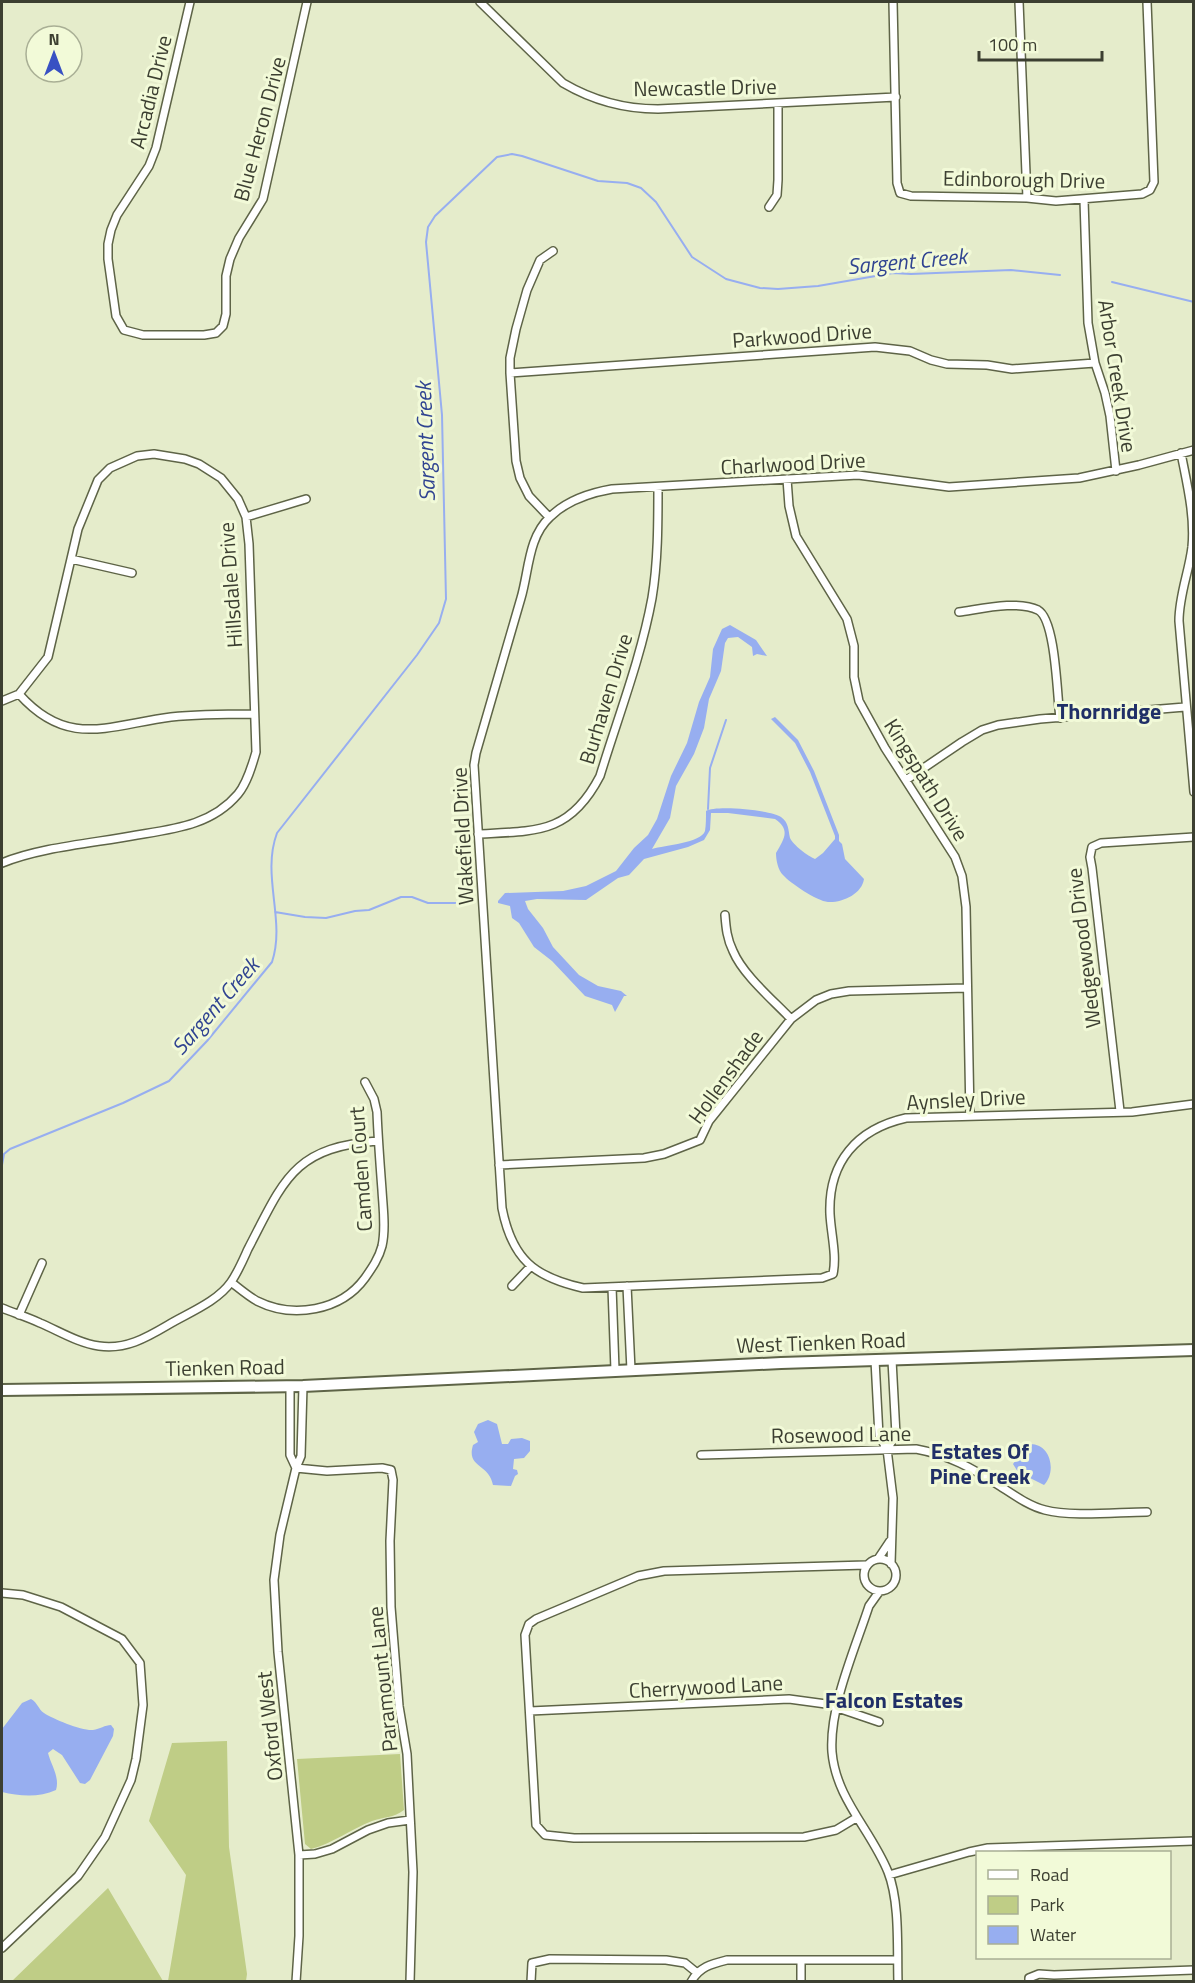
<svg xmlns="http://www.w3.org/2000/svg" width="1195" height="1983" font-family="'Titillium Web',sans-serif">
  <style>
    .green { fill: #bfcd86 }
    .water { fill: #97aef0 }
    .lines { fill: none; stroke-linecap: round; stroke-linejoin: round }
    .stream { stroke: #97aef0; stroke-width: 2 }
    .street-casing { stroke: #5e6447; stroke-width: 10 }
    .secondary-casing { stroke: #5e6447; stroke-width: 14 }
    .street { stroke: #fff; stroke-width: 7 }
    .secondary { stroke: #fff; stroke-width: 10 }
    .labels { text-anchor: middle; stroke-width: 6; stroke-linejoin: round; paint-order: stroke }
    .street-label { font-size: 21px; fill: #3c3f31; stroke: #f2fad8 }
    .water-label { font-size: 22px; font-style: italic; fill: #304491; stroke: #f2fad8 }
    .neighbourhood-label { font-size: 22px; font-weight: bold; fill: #202f67; stroke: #f2fad8 }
  </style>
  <rect width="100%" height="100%" fill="#e5eccb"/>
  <path class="green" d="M227 1741 229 1847 247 1974 246 1981H168L186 1875 149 1821 172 1743Z
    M400 1754 404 1810C394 1818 383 1817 372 1821 351 1829 334 1843 311 1849L305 1844 297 1759Z
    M108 1888 163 1981H12Z"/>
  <path class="water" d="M730 625 756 640 767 656 757 654 753 656 752 647 738 637 728 638 725 643 721 671 709 699 704 728 694 754 676 786 670 818 652 849C665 845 701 843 705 831 706 825 706 818 706 811 716 805 771 810 781 817 789 823 788 829 790 838 793 845 808 856 815 859L823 853 835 839V836L810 772 795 743 771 719 775 717 798 740 814 771 839 835V841L842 844 845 859 864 879C862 894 842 903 828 902 817 901 790 883 783 875 778 870 776 860 776 853 784 839 791 830 775 819L728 813H711L710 830 704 840 688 847 644 859 629 875 618 878 586 900 537 899 525 901 528 909 543 928 553 947 579 975 598 986 621 991 627 996H624L615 1012 612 1005 585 996 552 961 534 947 519 923 512 918 510 906 498 903V901L505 893 563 891 586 886 616 871 634 848 648 835 657 819 671 776 687 743 699 702 710 677 713 649 722 629Z
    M488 1420 497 1424 502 1444H508L511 1439 522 1438 530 1441V1451L524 1458 514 1459 513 1469 517 1470 518 1474 515 1476 511 1486 493 1485C489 1463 466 1468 473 1445L478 1442 474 1432 478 1424Z
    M1028 1444C1051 1442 1057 1472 1044 1485L1018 1472 1013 1464Z
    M31 1699C38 1703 38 1709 44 1713 53 1719 82 1731 93 1730 100 1729 105 1725 111 1725L114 1729 113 1736 90 1780 85 1784 80 1783 62 1755 53 1749 48 1753C51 1765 60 1777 56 1790 39 1798 19 1796 2 1792V1729L22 1703Z"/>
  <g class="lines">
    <path class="stream" d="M1112 282 1194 302
      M708 809 710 768 726 720
      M275 912 305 917 326 918 355 911 369 910 401 897H412L428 903H472
      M2 1165 4 1154 10 1149 123 1103 169 1081 207 1041 272 962C286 920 261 876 277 833L417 655 439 623 446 599 442 415 426 242 428 227 435 216 497 157 512 154 522 156 598 181 627 183 641 188 656 202 692 257 726 279 760 288 778 289 818 286 893 273 911 274 1011 270 1060 275"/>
    <defs>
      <path id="street" d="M190 2 156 148 149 166 117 215 111 230 108 244V259L116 316 124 330 143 335H204L216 333 223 326 226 314V276L230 259 239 238 263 199 307 2
        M480 2 563 83C592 100 625 109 658 109L896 97
        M893 2 897 183 900 193 911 196 1027 198 1056 201 1142 194 1150 190 1154 182 1147 2
        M1019 2 1027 198
        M1084 200 1088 323 1095 363 1105 393 1110 416 1116 471
        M769 207 777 195 778 180V104
        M510 373 875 347 910 351 931 360 947 364 987 365 1012 369 1095 363
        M1194 450 1139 465 1079 478 949 487 858 475 612 489C589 493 567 500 550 517 528 537 529 571 521 598 506 650 491 701 476 753L474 765 502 1208C512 1259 534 1277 583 1288L822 1278 833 1274C837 1255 831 1234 830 1214 828 1162 857 1129 906 1118L1132 1112 1194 1104
        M1181 453C1187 484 1195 516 1192 547 1189 572 1179 595 1179 621L1194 792
        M787 479 789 506 796 536 847 619 854 646V677L859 701 885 748 955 857 962 876 966 907 970 1116
        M246 517 306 499
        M549 517 529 496 520 478 516 461 510 373V358L516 329 527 290 540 260 553 251
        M71 559 132 573
        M959 612C981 609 1018 600 1038 610 1056 620 1057 697 1060 718
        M19 694C68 749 109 725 171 717 199 714 227 714 254 714
        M2 701 19 694 48 657 78 529 98 480 110 468 137 456 154 454 185 459 199 464 221 478 238 499 246 517 249 544 256 752C252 766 247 783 238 794 212 825 174 829 137 835 95 843 41 847 2 863
        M906 780 962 742 982 730 998 725 1040 719 1185 707
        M478 834C537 831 570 834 600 776 618 717 641 658 652 598 658 562 658 523 658 487
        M725 915C726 928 727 939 733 951 743 975 773 1000 791 1019
        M1120 1111 1092 868 1090 857 1092 847 1101 843 1194 837
        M499 1165 644 1158 664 1154 700 1140 709 1121 791 1019 816 1000 831 994 849 991 967 988
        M231 1282C240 1289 248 1296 257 1301 293 1319 341 1311 365 1278 372 1268 379 1258 382 1246 386 1228 383 1208 382 1190 380 1164 378 1138 377 1112L374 1099 365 1082
        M512 1286 531 1266
        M627 1286 631 1370
        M612 1287 615 1370
        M2 1308C14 1313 27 1317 40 1323 59 1331 78 1343 99 1346 125 1350 146 1338 168 1325 188 1313 217 1302 231 1282 238 1272 243 1260 248 1249 284 1180 293 1147 378 1141
        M19 1315 42 1263
        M875 1360 879 1436 887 1449 893 1498 891 1564
        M290 1386V1455L296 1468
        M887 1449 896 1435 892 1360
        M701 1455 916 1449C949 1455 972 1468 1000 1486 1014 1495 1029 1506 1045 1510 1071 1517 1119 1512 1147 1512
        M296 1468 327 1471 382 1468 391 1470 393 1480 390 1541 391 1607 399 1706 407 1754 413 1872 410 1982
        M864 1575a16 16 0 1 1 32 0a16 16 0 1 1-32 0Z
        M878 1559 890 1541
        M879 1592 869 1606C855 1649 829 1707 832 1752 836 1799 871 1830 888 1872 900 1902 897 1949 898 1982
        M2 1593 23 1595 61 1607 122 1639 140 1663 143 1705 136 1759 131 1780 105 1837 78 1876 2 1948
        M530 1711 789 1699 826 1704 879 1722
        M856 1818 836 1830 804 1837 574 1838 545 1835 536 1825 525 1635 529 1624 536 1619 638 1576 664 1571 866 1565
        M299 1855 315 1854 332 1849 368 1830 388 1823 410 1820
        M889 1875 969 1852 988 1848 1194 1841
        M801 1960V1982
        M296 1982 299 1936V1855L278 1652 274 1580 280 1535 296 1468 301 1456 303 1386
        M531 1982 532 1963 550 1959 666 1960 685 1963 696 1972
        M691 1982C699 1967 711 1964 727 1960H897
        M1029 1982V1978L1039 1974 1054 1975 1194 1970"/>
      <path id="secondary" d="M2 1390 303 1386 781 1363 1194 1350"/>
    </defs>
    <use href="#street" class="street-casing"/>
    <use href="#secondary" class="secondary-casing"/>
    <use href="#street" class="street"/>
    <use href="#secondary" class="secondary"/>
  </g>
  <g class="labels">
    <g class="street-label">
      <text transform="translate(705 88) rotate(-1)" y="7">Newcastle Drive</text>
      <text transform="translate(151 92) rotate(-76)" y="7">Arcadia Drive</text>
      <text transform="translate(260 129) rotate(-75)" y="7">Blue Heron Drive</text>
      <text transform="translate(1024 180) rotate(1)" y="7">Edinborough Drive</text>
      <text transform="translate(802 336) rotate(-4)" y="7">Parkwood Drive</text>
      <text transform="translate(1117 376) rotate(81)" y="7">Arbor Creek Drive</text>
      <text transform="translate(793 464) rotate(-3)" y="7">Charlwood Drive</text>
      <text transform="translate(231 585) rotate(-94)" y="7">Hillsdale Drive</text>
      <text transform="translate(606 699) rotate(-73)" y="7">Burhaven Drive</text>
      <text transform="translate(926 780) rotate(58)" y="7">Kingspath Drive</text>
      <text transform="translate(463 836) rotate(-93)" y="7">Wakefield Drive</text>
      <text transform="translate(1084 948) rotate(-97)" y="7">Wedgewood Drive</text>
      <text transform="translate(726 1077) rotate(-54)" y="7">Hollenshade</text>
      <text transform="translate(966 1100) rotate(-3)" y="7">Aynsley Drive</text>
      <text transform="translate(361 1169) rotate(-94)" y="7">Camden Court</text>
      <text transform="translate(821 1343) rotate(-2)" y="7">West Tienken Road</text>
      <text transform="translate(225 1368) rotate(-1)" y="7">Tienken Road</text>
      <text transform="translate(841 1435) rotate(-1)" y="7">Rosewood Lane</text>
      <text transform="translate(383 1679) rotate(-96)" y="7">Paramount Lane</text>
      <text transform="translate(706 1687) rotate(-3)" y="7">Cherrywood Lane</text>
      <text transform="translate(270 1726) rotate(-96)" y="7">Oxford West</text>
    </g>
    <g class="water-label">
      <text transform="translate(907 261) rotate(-5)" y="8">Sargent Creek</text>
      <text transform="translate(425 442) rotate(-92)" y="8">Sargent Creek</text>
      <text transform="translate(215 1006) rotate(-49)" y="8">Sargent Creek</text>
    </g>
    <g class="neighbourhood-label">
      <text x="1109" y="719">Thornridge</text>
      <text x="980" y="1459">Estates Of<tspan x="980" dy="25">Pine Creek</tspan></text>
      <text x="894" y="1708">Falcon Estates</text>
    </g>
  </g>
  <rect width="1195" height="1983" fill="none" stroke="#3c3f31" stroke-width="6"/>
  <rect x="976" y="1851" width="195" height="108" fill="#f2fad8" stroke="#a9af95" stroke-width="1.5"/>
  <rect x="988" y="1870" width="30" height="9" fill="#ffffff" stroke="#a9af95" stroke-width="1.5"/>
  <text x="1030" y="1881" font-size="18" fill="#3c3f31">Road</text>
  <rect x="988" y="1896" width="30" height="18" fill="#bfcd86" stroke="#a9af95" stroke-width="1.5"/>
  <text x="1030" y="1911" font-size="18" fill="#3c3f31">Park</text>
  <rect x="988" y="1926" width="30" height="18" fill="#97aef0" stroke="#a9af95" stroke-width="1.5"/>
  <text x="1030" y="1941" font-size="18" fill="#3c3f31">Water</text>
  <g transform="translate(54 54)"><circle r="28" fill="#f2fad8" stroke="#a9af95" stroke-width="1.5"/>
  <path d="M0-4.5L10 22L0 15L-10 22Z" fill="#3851c3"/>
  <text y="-9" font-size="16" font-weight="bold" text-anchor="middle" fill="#3c3f31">N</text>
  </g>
  <path d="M979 51v9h123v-9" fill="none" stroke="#3c3f31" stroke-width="3"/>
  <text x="988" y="51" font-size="18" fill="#3c3f31" stroke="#f2fad8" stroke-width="4.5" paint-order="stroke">100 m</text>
</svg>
